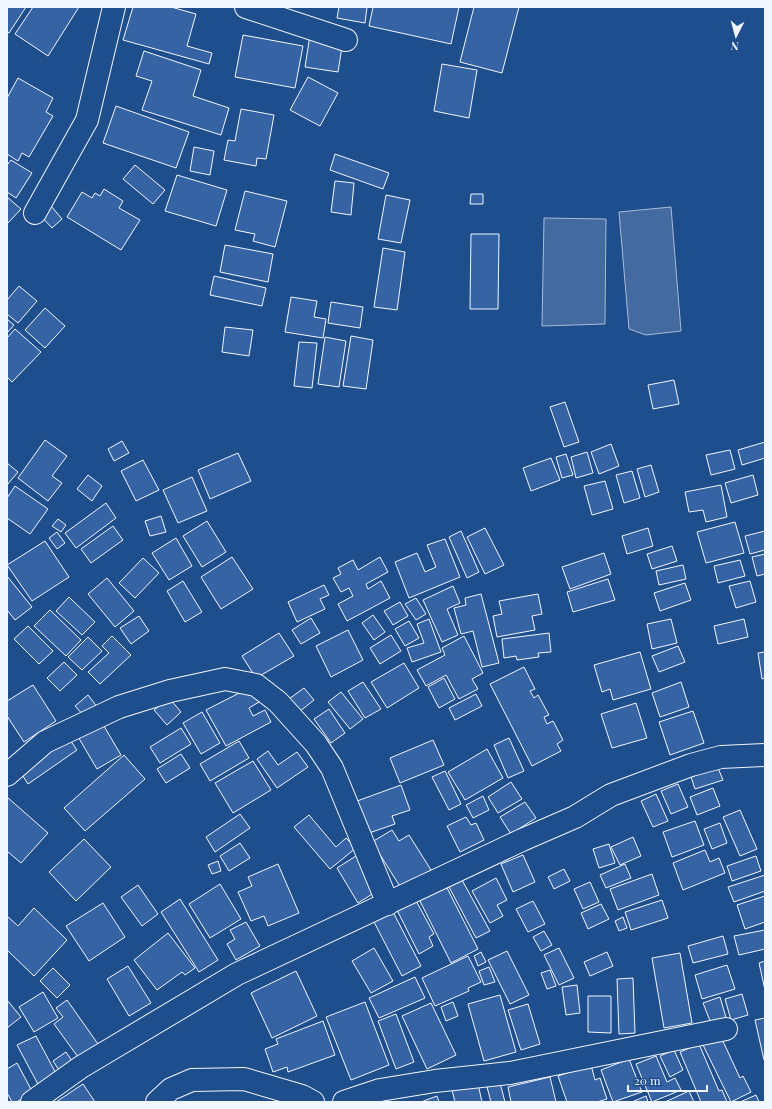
<svg xmlns="http://www.w3.org/2000/svg" width="772" height="1109" font-family="'Playfair Display',serif">
  <style>
    .water { fill: #446ba0; stroke: #a8bbd7 }
    .building { fill: #3563a3; stroke: #f2f6ff }
    .lines { fill: none; stroke-linecap: round; stroke-linejoin: round }
    .street-casing { stroke: #f2f6ff; stroke-width: 24 }
    .street { stroke: #1f4e8c; stroke-width: 22 }
  </style>
  <rect width="100%" height="100%" fill="#1f4e8c"/>
  <path class="water" d="M671 207 681 331 646 335 629 329 619 212Z
    M544 218 606 219 605 324 542 326Z"/>
  <path class="building" d="M7 7H26L9 33 7 32Z
    M33 7H79L48 56 15 34Z
    M133 7H171L196 14 187 46 212 53 209 64 123 40Z
    M339 7H367L365 23 337 18Z
    M373 7H459L451 44 369 26Z
    M474 7H519L502 73 460 62Z
    M243 35 303 46 295 88 235 77Z
    M310 35 343 40 338 72 305 67Z
    M144 51 201 70 193 96 229 108 221 135 142 110 152 81 136 76Z
    M442 64 477 70 469 118 434 111Z
    M308 77 338 93 320 126 290 110Z
    M18 78 53 98 46 112 53 116 29 157 22 153 18 161 7 154V98Z
    M116 106 189 132 176 168 103 143Z
    M241 109 274 115 266 159 257 158 256 166 224 160 228 140 235 141Z
    M194 147 214 151 210 175 190 171Z
    M335 154 389 173 383 189 330 170Z
    M11 160 32 173 16 198 7 192V165Z
    M135 165 165 190 153 204 123 179Z
    M177 175 227 190 216 226 165 211Z
    M335 181 354 183 351 215 331 212Z
    M104 189 123 201 119 208 140 220 121 250 67 217 82 192 92 198 95 193 100 196Z
    M245 191 287 201 275 247 253 241 255 234 235 230Z
    M471 194H483V204H470Z
    M386 195 410 200 401 243 378 239Z
    M7 197 21 209 7 224Z
    M51 206 62 219 52 228 40 215Z
    M471 234H499L498 309H470Z
    M225 245 273 254 268 282 220 272Z
    M383 248 405 252 397 310 374 307Z
    M214 276 266 288 262 306 210 295Z
    M19 286 37 301 18 323 7 314V300Z
    M291 297 317 301 314 317 326 319 323 338 285 332Z
    M331 302 363 307 360 328 328 323Z
    M45 308 65 326 45 348 25 330Z
    M7 319 14 325 7 333Z
    M225 327 253 330 249 356 222 352Z
    M15 329 41 352 12 382 7 377V338Z
    M351 336 373 340 366 389 343 386Z
    M325 337 346 341 339 387 318 384Z
    M299 342 317 343 312 388 294 386Z
    M674 380 679 404 653 409 648 385Z
    M565 402 579 442 564 447 550 407Z
    M45 440 67 456 52 476 62 483 48 501 18 478Z
    M122 441 129 453 114 461 108 449Z
    M765 442V458L742 465 738 450Z
    M611 444 619 466 599 474 591 452Z
    M730 450 735 469 711 475 706 455Z
    M587 452 593 473 576 478 571 457Z
    M238 453 251 481 210 499 198 470Z
    M566 454 573 475 562 478 556 457Z
    M551 458 560 480 531 491 523 468Z
    M143 460 159 490 136 501 121 471Z
    M7 463 18 472 7 485Z
    M651 465 659 492 645 497 637 469Z
    M632 471 640 498 624 503 616 475Z
    M88 475 102 486 92 501 77 489Z
    M753 475 758 495 731 503 725 483Z
    M192 477 207 511 178 523 163 490Z
    M605 481 613 509 592 515 584 486Z
    M721 485 727 517 706 522 703 510 689 512 685 492Z
    M15 486 48 509 30 534 7 518V498Z
    M106 503 116 518 76 548 65 533Z
    M161 516 166 532 150 536 145 521Z
    M58 519 66 525 61 532 52 526Z
    M207 521 226 552 202 567 183 536Z
    M735 522 744 553 706 563 697 532Z
    M113 526 123 540 91 563 81 549Z
    M485 528 504 565 485 574 467 537Z
    M648 528 653 546 627 554 622 536Z
    M461 531 479 572 467 578 449 537Z
    M765 531V550L750 554 745 536Z
    M57 532 65 543 57 549 49 538Z
    M176 538 192 566 169 580 152 553Z
    M445 539 460 577 409 598 395 562 417 553 425 572 436 567 427 545Z
    M45 541 69 577 32 601 7 565Z
    M672 546 677 561 652 569 647 554Z
    M604 553 611 574 570 589 562 567Z
    M765 554V574L757 576 752 557Z
    M232 557 253 589 221 609 201 577Z
    M380 557 388 572 366 584 368 589 381 581 390 598 347 621 338 604 353 596 349 588 341 592 333 578 341 574 338 568 353 560 358 570Z
    M143 558 159 573 135 598 119 583Z
    M740 560 745 576 718 583 714 566Z
    M683 565 686 579 659 585 656 571Z
    M7 576 32 607 15 620 7 610Z
    M107 578 134 611 115 627 88 594Z
    M608 579 615 600 573 612 567 592Z
    M183 581 202 612 185 622 167 591Z
    M750 581 756 602 736 608 729 586Z
    M685 583 691 600 660 611 654 593Z
    M324 585 329 595 320 599 325 609 297 622 288 602Z
    M453 586 460 603 447 609 458 635 442 642 423 600Z
    M481 594 499 663 482 667 473 631 461 634 454 608 466 605 465 598Z
    M538 594 542 614 532 616 535 630 497 637 493 616 502 614 499 601Z
    M69 597 95 622 82 635 56 611Z
    M416 598 426 614 416 620 405 604Z
    M400 602 408 616 393 625 384 611Z
    M50 610 81 640 66 656 34 626Z
    M373 615 385 632 374 640 362 623Z
    M139 616 149 631 131 644 120 628Z
    M311 618 320 633 301 644 292 630Z
    M429 619 441 652 412 662 407 648 424 643 417 624Z
    M671 619 677 643 652 649 647 624Z
    M744 619 748 637 718 644 714 626Z
    M409 621 419 638 405 646 395 629Z
    M28 626 53 651 39 664 14 639Z
    M348 630 363 660 331 677 316 646Z
    M279 633 294 656 256 678 242 656Z
    M549 633 551 652 538 653 539 657 517 660 516 656 504 658 502 639Z
    M391 635 401 651 380 664 370 648Z
    M112 636 131 655 100 684 88 672 109 653 102 646Z
    M464 636 483 673 472 679 478 689 459 699 446 675 426 686 417 670 445 655 442 648Z
    M88 637 102 651 82 670 68 657Z
    M678 646 685 662 659 672 652 656Z
    M640 652 651 689 613 700 610 689 602 692 594 665Z
    M765 652V678L762 679 758 653Z
    M64 662 77 675 60 691 47 678Z
    M404 663 419 688 387 708 371 682Z
    M524 667 535 689 530 691 534 698 538 695 549 715 544 717 547 724 553 721 563 740 557 744 561 751 532 766 490 684Z
    M444 678 455 699 439 708 428 687Z
    M363 682 381 709 365 718 348 691Z
    M681 682 689 707 660 717 652 693Z
    M33 685 56 721 24 742 7 716V701Z
    M251 687 259 702 249 708 253 716 265 710 271 722 226 746 206 710Z
    M304 688 314 700 299 712 289 699Z
    M341 692 363 719 350 729 328 702Z
    M476 694 482 706 455 720 449 708Z
    M88 695 98 708 86 718 75 706Z
    M169 698 181 712 167 725 154 710Z
    M636 703 647 738 612 748 601 714Z
    M329 709 345 733 331 743 314 719Z
    M693 711 704 743 670 755 659 722Z
    M202 712 220 743 201 754 183 723Z
    M101 721 121 755 97 769 77 735Z
    M181 728 191 744 160 763 150 747Z
    M68 737 77 750 28 784 19 770Z
    M509 738 524 771 508 778 494 745Z
    M433 740 444 765 400 783 390 758Z
    M239 741 249 758 210 781 200 764Z
    M487 749 503 778 465 800 448 772Z
    M268 751 278 765 297 752 308 767 277 788 257 759Z
    M181 754 190 768 166 783 157 769Z
    M124 755 145 779 85 831 64 808Z
    M253 761 271 790 233 813 215 783Z
    M718 768 723 780 695 789 691 777Z
    M445 771 461 804 449 810 432 777Z
    M511 782 522 799 498 813 488 797Z
    M678 784 688 807 671 814 661 791Z
    M401 785 410 810 392 816 395 824 369 833 357 801Z
    M713 788 720 806 697 815 690 797Z
    M656 794 668 821 653 827 641 801Z
    M483 796 489 810 473 818 466 805Z
    M7 797 48 833 21 863 7 851Z
    M525 802 536 818 511 834 500 817Z
    M740 810 757 849 740 856 723 817Z
    M240 814 250 828 215 852 206 837Z
    M309 815 336 847 346 838 356 848 330 869 294 827Z
    M466 817 471 825 476 823 484 840 460 852 447 826Z
    M695 821 704 845 672 857 663 832Z
    M720 823 727 843 712 849 704 829Z
    M392 830 399 841 409 835 431 870 401 888 372 842Z
    M633 837 641 856 620 865 611 847Z
    M84 839 111 867 76 901 49 872Z
    M240 843 250 858 229 871 220 856Z
    M609 844 615 863 599 868 593 849Z
    M705 850 710 862 719 858 725 873 683 890 673 863Z
    M523 855 535 882 513 892 501 864Z
    M356 856 377 891 358 903 337 868Z
    M756 856 761 871 732 881 727 866Z
    M218 861 221 871 212 874 208 865Z
    M278 864 299 913 268 926 264 916 251 921 238 892 252 886 248 877Z
    M625 864 631 878 606 888 600 875Z
    M564 869 570 881 554 889 548 877Z
    M652 874 659 895 618 910 610 889Z
    M765 875V891L734 902 728 887Z
    M496 878 507 900 497 905 503 916 490 923 472 891Z
    M462 880 490 931 476 938 449 887Z
    M590 882 599 902 583 909 574 889Z
    M220 884 241 919 210 938 189 904Z
    M138 885 158 914 142 926 121 897Z
    M446 886 478 949 451 963 419 899Z
    M765 896V922L745 929 737 905Z
    M414 897 434 934 429 937 433 946 419 954 395 906Z
    M180 899 218 960 199 972 161 912Z
    M662 900 668 918 631 930 625 912Z
    M533 901 545 924 528 932 516 909Z
    M103 903 125 937 89 961 66 926Z
    M601 904 609 919 588 929 581 913Z
    M34 908 67 940 34 976 7 950V916L18 926Z
    M392 910 421 966 402 976 373 920Z
    M623 917 627 928 619 931 615 921Z
    M246 922 260 946 236 960 227 944 235 939 230 930Z
    M765 930V949L739 955 734 936Z
    M544 931 552 945 541 951 533 937Z
    M168 933 195 968 185 975 182 972 157 990 134 960Z
    M723 936 728 954 693 963 688 946Z
    M374 948 393 981 371 993 352 961Z
    M559 948 574 978 559 985 544 955Z
    M507 951 529 995 510 1004 488 960Z
    M481 952 486 962 478 966 474 956Z
    M607 952 613 966 590 976 584 962Z
    M680 953 692 1023 664 1028 652 958Z
    M468 956 481 982 468 988 469 991 435 1006 422 978Z
    M765 961V990L759 963Z
    M727 965 735 989 702 999 695 975Z
    M128 966 151 1003 129 1016 107 979Z
    M489 967 495 982 484 985 479 971Z
    M53 968 70 985 57 998 40 981Z
    M550 970 556 986 547 989 541 973Z
    M296 971 317 1016 272 1038 251 993Z
    M415 977 425 998 379 1018 369 998Z
    M633 978 635 1033 619 1034 617 979Z
    M577 985 580 1013 566 1015 562 987Z
    M43 992 58 1018 34 1032 19 1007Z
    M742 994 748 1015 731 1020 725 999Z
    M500 995 516 1052 484 1061 468 1004Z
    M588 996H611V1033L588 1032Z
    M720 997 727 1021 712 1026 703 1003Z
    M7 1000 21 1017 7 1028Z
    M67 1000 98 1044 78 1057 54 1024 63 1017 56 1008Z
    M365 1002 389 1065 351 1080 326 1017Z
    M453 1002 458 1016 446 1021 441 1007Z
    M431 1003 456 1055 427 1069 402 1016Z
    M528 1004 540 1044 521 1050 508 1010Z
    M396 1014 414 1062 396 1069 378 1021Z
    M765 1018V1060H764L755 1020Z
    M323 1021 335 1055 288 1072 287 1067 273 1072 265 1049 278 1044 276 1039Z
    M36 1036 59 1079 40 1088 17 1045Z
    M721 1037 740 1078 743 1076 751 1092 731 1102 703 1045Z
    M699 1044 719 1091 722 1090 727 1102H701L680 1052Z
    M674 1050 683 1070 670 1077 660 1056Z
    M66 1052 76 1067 63 1076 53 1061Z
    M656 1056 667 1082 675 1078 681 1090 652 1102 636 1064Z
    M629 1059 642 1092 613 1102 601 1070Z
    M17 1063 33 1093 16 1102H12L7 1093V1069Z
    M591 1065 595 1080 600 1078 607 1099 597 1102H567L558 1076Z
    M550 1077 556 1102H511L508 1087Z
    M500 1083 505 1102H491L487 1087Z
    M83 1084 95 1102H56Z
    M478 1084 482 1102H455L452 1090Z
    M689 1091 694 1102H665Z
    M756 1095 759 1102H740Z
    M437 1096 439 1102H421Z
    M646 1096 648 1102H632Z"/>
  <g class="lines">
    <defs>
      <path id="street" d="M246 7 346 40
        M35 213 87 120 114 7
        M7 775 45 742 119 707 170 691 225 679 256 685 278 702 316 744 332 768 388 904
        M32 1102 81 1067 237 974 522 840 575 817 611 795 691 765 721 757 765 755
        M157 1102 171 1089 192 1080 244 1079 302 1096 313 1102
        M344 1102 380 1090 435 1081 510 1073 726 1029"/>
    </defs>
    <use href="#street" class="street-casing"/>
    <use href="#street" class="street"/>
  </g>
  <rect width="772" height="1109" fill="none" stroke="#f2f6ff" stroke-width="16"/>
  <g transform="translate(736 36) rotate(186)" stroke="#1f4e8c" stroke-width="3" paint-order="stroke">
  <path d="M0-3L7 15L0 10L-7 15Z" fill="#f2f6ff"/>
  <text y="-6" font-size="11" font-weight="bold" text-anchor="middle" fill="#f2f6ff">N</text>
  </g>
  <path d="M628 1085v6h79v-6" fill="none" stroke="#f2f6ff" stroke-width="2"/>
  <text x="634" y="1085" font-size="12" fill="#f2f6ff" stroke="#1f4e8c" stroke-width="3" paint-order="stroke">20 m</text>
</svg>
